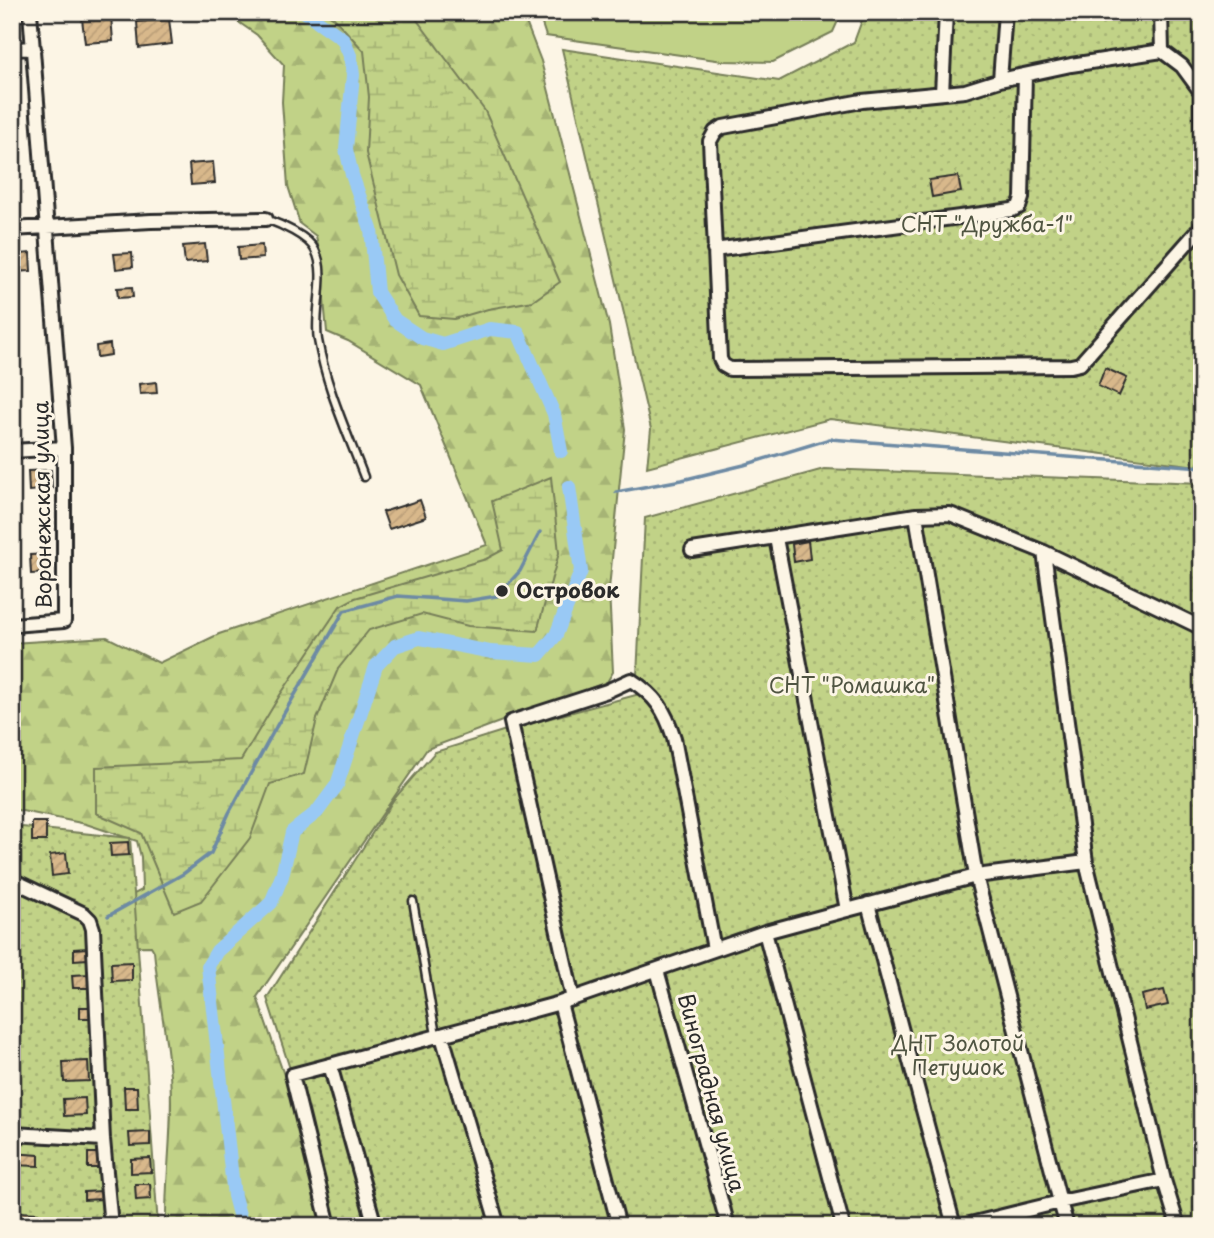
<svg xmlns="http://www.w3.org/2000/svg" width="1214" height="1238" font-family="'Playpen Sans',sans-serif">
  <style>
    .grass { fill: #c1d287; stroke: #767e59; stroke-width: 2 }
    .forest { fill: url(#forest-firs); stroke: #767e59; stroke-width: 2 }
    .wetland { fill: url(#wetland-marsh); stroke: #767e59; stroke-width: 2 }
    .garden { fill: url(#garden-dots); stroke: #767e59; stroke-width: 2 }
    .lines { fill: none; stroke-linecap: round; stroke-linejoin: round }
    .stream { stroke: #6d8aa4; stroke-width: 3.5 }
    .canal { stroke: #99c9f5; stroke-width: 14 }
    .building { fill: url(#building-hatch); stroke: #2b2b2b; stroke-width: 2 }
    .service-casing { stroke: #2b2b2b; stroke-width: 11 }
    .minor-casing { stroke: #2b2b2b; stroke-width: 18 }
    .service { stroke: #fcf5e5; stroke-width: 6 }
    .minor { stroke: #fcf5e5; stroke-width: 12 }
    .poi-dot { fill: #2b2b2b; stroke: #fcf5e5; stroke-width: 2.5 }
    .labels { text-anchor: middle; stroke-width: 6; stroke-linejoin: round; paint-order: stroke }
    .park-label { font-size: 21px; fill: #505542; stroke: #fcf5e5 }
    .street-label { font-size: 21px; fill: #2b2b2b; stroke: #fcf5e5 }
    .poi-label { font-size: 21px; font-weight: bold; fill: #2b2b2b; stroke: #fcf5e5; text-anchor: start }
  </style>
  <defs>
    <pattern id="forest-firs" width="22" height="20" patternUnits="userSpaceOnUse" patternTransform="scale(1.75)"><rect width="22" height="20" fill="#c1d287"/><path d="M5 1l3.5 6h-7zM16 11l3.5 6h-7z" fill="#a6b475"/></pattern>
    <pattern id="wetland-marsh" width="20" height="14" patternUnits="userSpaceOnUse" patternTransform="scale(1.75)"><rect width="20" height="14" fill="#c1d287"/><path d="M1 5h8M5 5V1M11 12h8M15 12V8" fill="none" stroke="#a6b475"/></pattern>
    <pattern id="garden-dots" width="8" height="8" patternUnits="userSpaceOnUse" patternTransform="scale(1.75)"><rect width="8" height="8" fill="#c1d287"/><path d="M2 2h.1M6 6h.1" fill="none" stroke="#a6b475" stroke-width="1.8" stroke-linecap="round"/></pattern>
    <pattern id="building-hatch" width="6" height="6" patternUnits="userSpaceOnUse" patternTransform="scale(1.75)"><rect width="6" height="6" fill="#d8b88b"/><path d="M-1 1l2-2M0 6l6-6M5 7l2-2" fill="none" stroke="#ba9e78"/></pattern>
  </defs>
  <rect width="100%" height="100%" fill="#fcf5e5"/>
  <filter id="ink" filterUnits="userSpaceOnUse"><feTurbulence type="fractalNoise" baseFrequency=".0143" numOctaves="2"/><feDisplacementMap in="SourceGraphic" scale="14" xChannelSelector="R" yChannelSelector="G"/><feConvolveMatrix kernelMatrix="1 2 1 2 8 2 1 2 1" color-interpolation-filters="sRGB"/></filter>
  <g filter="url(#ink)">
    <path class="grass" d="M538 12H842L833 32 773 62 723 61 546 36Z"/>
    <path class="forest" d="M224 12H522L541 61 609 325 625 429 609 589 613 672 607 682 427 749 257 997 285 1078 322 1226H166C165 1175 174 1125 170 1075 166 1033 158 993 154 951L151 946 101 947 99 912 142 890 141 857 137 841 86 824 12 809V643L107 637 159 663 219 634 487 545 421 385 348 341 327 332 324 300 323 267 316 236 300 224 288 186 282 102 284 65 257 35Z"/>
    <path class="wetland" d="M325 12H411L485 111 560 282 533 301 488 309 454 319 419 316 396 275 366 153 369 97 364 51 334 18Z
      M551 477 559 553 537 631 468 626 422 614 369 630 338 669 317 719 304 774 270 784 250 838 201 901 174 912 141 833 96 813V767L241 760 280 695 340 606 355 598 486 559 503 550 492 501Z"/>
    <path class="garden" d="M865 12H1202V453L1197 466 830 419 647 467 651 429 562 49 779 81 854 42Z
      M824 469 1202 483V1226H329L292 1075 267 998 394 799 435 752 506 730 636 695 645 518Z
      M12 826 130 838 158 1226H12Z"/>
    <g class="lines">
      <path class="stream" d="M616 492 682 480 744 465 830 439 1202 467
        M108 916 183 874 211 853 229 813 276 727 344 611 398 596 466 601 497 596 520 571 540 532"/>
      <path class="canal" d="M305 12 343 39 351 58 353 75 346 149 352 175 371 229 377 292 395 320 422 338 443 344 490 329 518 332 554 414 561 451
        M242 1226 234 1196 208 966 217 951 271 903 282 876 292 832 317 812 337 785 376 666 395 646 419 638 491 652 539 655 556 635 581 571 569 487"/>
    </g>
    <path class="building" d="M111 16 113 41 85 43 82 19Z
      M169 19 172 44 139 48 137 22Z
      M213 162 215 183 191 185 189 164Z
      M958 176 961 192 932 197 929 180Z
      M205 244 207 261 185 263 183 246Z
      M262 245 263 258 239 260 238 247Z
      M30 253 31 271 12 272V255Z
      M132 253 133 267 116 269 114 254Z
      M132 287 133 297 118 298 117 288Z
      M110 344 111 355 97 357 96 346Z
      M1105 368 1127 378 1119 396 1098 386Z
      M156 382 157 393 140 394 139 384Z
      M51 470 52 489 29 491 28 471Z
      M420 500 426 517 389 529 383 512Z
      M808 541 810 559 794 562 792 544Z
      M49 554 50 573 31 574 30 555Z
      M32 822H46V841H32Z
      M128 842 129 855 111 856 110 843Z
      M66 853 68 874 52 876 50 855Z
      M87 948 88 959 74 960V949Z
      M132 962V980L112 981 111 963Z
      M91 974 92 988H73L72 975Z
      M1164 990 1168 1005 1145 1010 1142 995Z
      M80 1007H91L92 1018H80Z
      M88 1061 89 1081 64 1082 63 1062Z
      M124 1087H137L138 1109H125Z
      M85 1098 86 1115 64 1116 63 1099Z
      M150 1132V1145L130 1146 129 1133Z
      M12 1153 39 1155V1166L12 1165Z
      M88 1153H99L100 1168H88Z
      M150 1158 151 1172 131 1173V1159Z
      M135 1184H150L151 1199 136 1200Z
      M102 1191 103 1199 84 1200V1192Z
      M18 1212 38 1213 37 1226H17Z"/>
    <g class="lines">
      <defs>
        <path id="service" d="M266 219C280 224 308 236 315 250 328 274 313 313 318 340 326 387 347 432 364 477
          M413 901 436 1035"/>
        <path id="minor" d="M1161 12 1162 51 1071 65 1000 80 965 91 862 101 723 127 715 132 710 141 720 359 723 365 730 369 1071 366 1080 364 1202 226
          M12 49 34 48
          M1162 51 1182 66 1201 92 1202 151
          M1000 80 1005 12
          M942 93 946 12
          M12 229 151 221 266 219
          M714 250 1012 210 1019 207 1022 198 1025 75
          M12 451 64 448
          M916 515 976 876 1060 1202 1164 1180 1178 1226
          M776 538 847 910
          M692 550 916 515 950 514 1044 552
          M12 625 64 621V448L30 12
          M12 880 84 914 90 920 93 929 103 1139 111 1226
          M868 904 954 1226
          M765 932 843 1226
          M657 970 728 1226
          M573 999 511 722 607 691 631 680C656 696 665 710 674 738L714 949
          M560 1003 619 1226
          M442 1036 498 1226
          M12 1134 103 1139
          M1164 1180 1086 862 1044 552 1202 628
          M329 1226 292 1075 330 1065
          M375 1226 330 1065 560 1003 765 932 847 910 976 876 1086 862
          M962 1226 1060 1202 1067 1226"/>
      </defs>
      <use href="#service" class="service-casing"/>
      <use href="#minor" class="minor-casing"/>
      <use href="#service" class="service"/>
      <use href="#minor" class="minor"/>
    </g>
  </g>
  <circle class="poi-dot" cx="502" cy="591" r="7"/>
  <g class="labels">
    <g class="park-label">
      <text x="987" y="232">СНТ "Дружба-1"</text>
      <text x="852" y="693">СНТ "Ромашка"</text>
      <text x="958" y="1051">ДНТ Золотой<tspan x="958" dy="24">Петушок</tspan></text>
    </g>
    <g class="street-label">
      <text transform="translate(43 505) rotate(-91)" y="7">Воронежская улица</text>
      <text transform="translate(711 1093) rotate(75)" y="7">Виноградная улица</text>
    </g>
    <g class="poi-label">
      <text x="516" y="598">Островок</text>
    </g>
  </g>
  <rect width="1214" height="1238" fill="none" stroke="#fcf5e5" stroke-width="42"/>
  <rect x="21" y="21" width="1172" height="1196" fill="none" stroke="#2b2b2b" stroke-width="2.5" filter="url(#ink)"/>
</svg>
